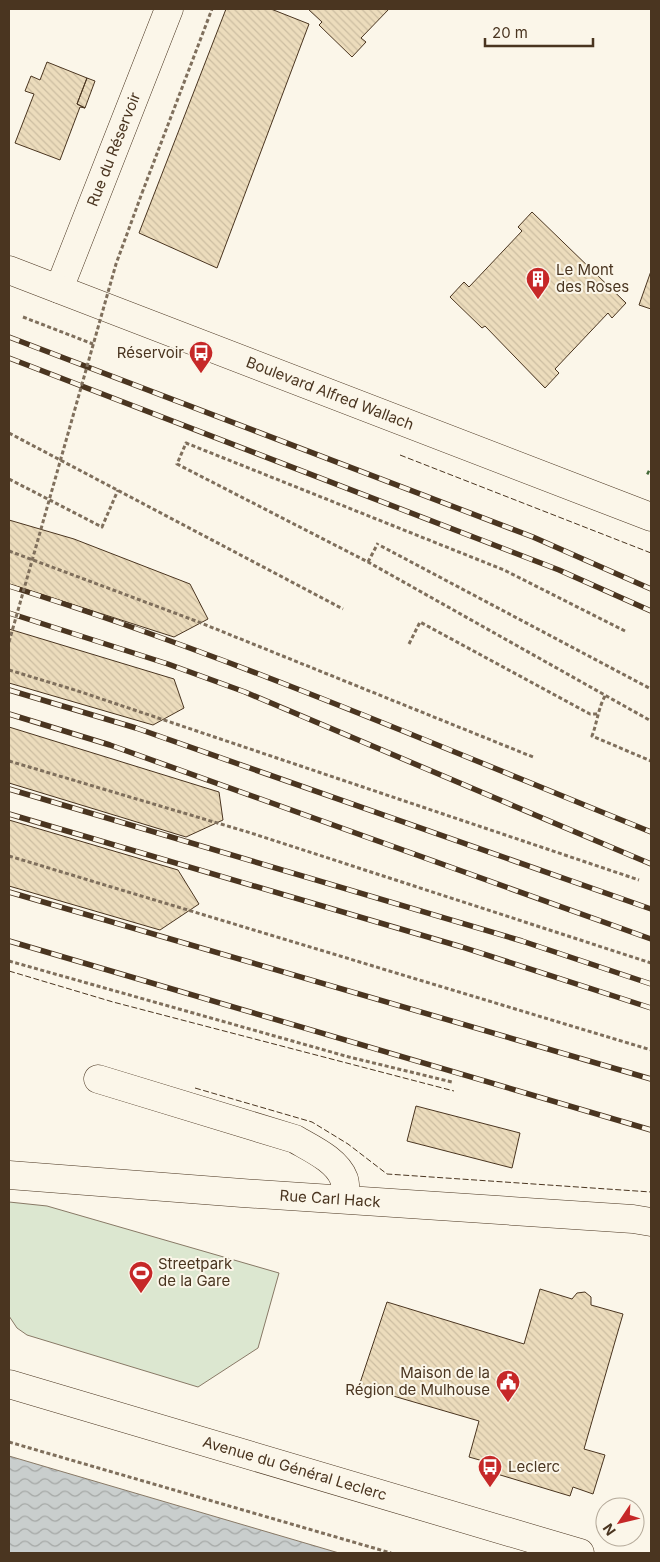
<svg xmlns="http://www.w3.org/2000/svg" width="660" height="1562" font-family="Inter,sans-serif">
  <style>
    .park { fill: #dce7d0; stroke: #887966 }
    .water { fill: url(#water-waves); stroke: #887966 }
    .building { fill: url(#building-back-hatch); stroke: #4a3520 }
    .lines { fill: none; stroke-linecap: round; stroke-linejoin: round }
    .minor-casing { stroke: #4a3520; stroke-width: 29 }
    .major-casing { stroke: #4a3520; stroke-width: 29 }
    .path { stroke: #7f6f5c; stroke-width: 3; stroke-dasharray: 4 2.5; stroke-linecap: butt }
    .minor { stroke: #fbf6e9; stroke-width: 28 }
    .major { stroke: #fbf6e9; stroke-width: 28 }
    .rail-casing { stroke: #4a3520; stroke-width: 5.5 }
    .rail { stroke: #fbf6e9; stroke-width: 4; stroke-dasharray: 11; stroke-linecap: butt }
    .path-bridge { stroke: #7f6f5c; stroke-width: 3; stroke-dasharray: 4 2.5; stroke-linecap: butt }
    .hedge { stroke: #436837; stroke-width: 4; stroke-dasharray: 2.5 4; stroke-linecap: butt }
    .fence { stroke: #4a3520; stroke-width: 1; stroke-dasharray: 6 2.5; stroke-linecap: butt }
    .labels { text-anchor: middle; stroke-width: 4; stroke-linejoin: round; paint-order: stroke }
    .street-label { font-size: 15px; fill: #4a3520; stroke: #fbf6e9 }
    .poi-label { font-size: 15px; fill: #4a3520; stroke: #fbf6e9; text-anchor: start }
  </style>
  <defs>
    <pattern id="water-waves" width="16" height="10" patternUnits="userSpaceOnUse" patternTransform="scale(1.25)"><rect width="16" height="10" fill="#c9cecd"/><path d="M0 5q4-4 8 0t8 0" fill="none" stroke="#a5a8a6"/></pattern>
    <pattern id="building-back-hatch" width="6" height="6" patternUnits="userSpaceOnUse" patternTransform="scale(1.25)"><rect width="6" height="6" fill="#ecdcbc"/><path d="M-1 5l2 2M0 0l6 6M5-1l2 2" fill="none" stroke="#ccbda1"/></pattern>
  </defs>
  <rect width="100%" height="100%" fill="#fbf6e9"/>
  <path class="park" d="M9 1202 47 1206 279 1273 258 1348 198 1387 27 1335 17 1328 9 1316Z"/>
  <path class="water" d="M9 1456 339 1553H9Z"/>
  <path class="building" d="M226 9H271L309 24 217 268 139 233Z
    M308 9H389L361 38 366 42 352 57 319 25 322 22Z
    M47 62 87 78 77 104 85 108 80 107 60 160 15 143 34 94 25 91 31 76 40 80Z
    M87 78 95 81 85 108 77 104Z
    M532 212 626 303 612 318 608 313 555 369 559 373 545 388 485 326 482 328 450 297 464 282 469 287 522 231 518 227Z
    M651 271V309L639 305Z
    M9 520 74 539 190 584 208 619 174 637 9 584Z
    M9 629 174 679 184 708 153 725 9 683Z
    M9 727 219 792 223 820 186 837 9 783Z
    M9 820 178 870 199 904 160 930 9 886Z
    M416 1106 520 1133 512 1168 407 1141Z
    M540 1289 572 1299 577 1293 585 1292 591 1297V1305L623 1314 584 1449 605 1455 593 1494 573 1487 570 1496 487 1471 490 1463 469 1457 479 1421 359 1386 387 1302 524 1344Z"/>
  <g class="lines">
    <defs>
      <g id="minor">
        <path id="s1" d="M59 289 169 9"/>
        <path d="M98 1079 295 1139C312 1149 337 1160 344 1179 346 1185 345 1193 346 1199"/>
        <path id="s2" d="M9 1175 242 1193 633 1219 651 1222"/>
        <path id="s3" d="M9 1384 580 1553"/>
      </g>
      <g id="major">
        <path id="s4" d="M9 270 651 517"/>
      </g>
    </defs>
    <use href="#minor" class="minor-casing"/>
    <use href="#major" class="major-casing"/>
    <path class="path" d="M142 193 212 9
      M23 317 93 344
      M9 433 343 609
      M9 479 102 527 118 490
      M381 546 651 689
      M9 551 196 621 533 757
      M368 562 378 543
      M625 631 504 570 186 443 177 464 368 562 651 721
      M409 644 420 622 590 714H599
      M9 670 78 691 639 880
      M605 696C598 709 597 723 592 736L651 761
      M9 761 251 833 651 963
      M9 856 651 1050
      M9 961 349 1057 452 1082
      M9 1442 391 1553"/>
    <use href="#minor" class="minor"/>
    <use href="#major" class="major"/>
    <defs>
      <path id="rail" d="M9 337 533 537 651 589
        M9 358 559 570 651 611
        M9 586C228 655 438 746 651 832
        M9 613 168 664 245 692 651 864
        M9 690 136 728 651 909
        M9 714 110 745 651 939
        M9 789 522 941 651 984
        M9 814 462 947 651 1008
        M9 892 651 1079
        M9 941 651 1130"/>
    </defs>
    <use href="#rail" class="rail-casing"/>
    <use href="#rail" class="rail"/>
    <path class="path-bridge" d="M9 642 116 264 142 193"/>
    <path class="hedge" d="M647 472 651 474"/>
    <path class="fence" d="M400 455 651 553
      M9 971 113 1002 454 1091
      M195 1088 312 1122 348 1144 387 1174 651 1192"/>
  </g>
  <defs>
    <symbol id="building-pin" viewBox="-11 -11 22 30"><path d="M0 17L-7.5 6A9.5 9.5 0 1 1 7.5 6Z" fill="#c62828" stroke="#fbf6e9"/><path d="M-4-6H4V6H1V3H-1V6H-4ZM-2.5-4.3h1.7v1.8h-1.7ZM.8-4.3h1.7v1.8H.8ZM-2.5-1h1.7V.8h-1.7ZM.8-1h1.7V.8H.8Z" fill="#fff"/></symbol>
    <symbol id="bus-pin" viewBox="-11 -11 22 30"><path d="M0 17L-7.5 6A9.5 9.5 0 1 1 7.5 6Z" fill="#c62828" stroke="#fbf6e9"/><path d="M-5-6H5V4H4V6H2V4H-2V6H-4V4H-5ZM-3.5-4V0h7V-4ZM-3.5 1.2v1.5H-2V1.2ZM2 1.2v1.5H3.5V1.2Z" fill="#fff"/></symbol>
    <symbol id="stadium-pin" viewBox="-11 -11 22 30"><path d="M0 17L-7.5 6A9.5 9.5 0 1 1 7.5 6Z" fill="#c62828" stroke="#fbf6e9"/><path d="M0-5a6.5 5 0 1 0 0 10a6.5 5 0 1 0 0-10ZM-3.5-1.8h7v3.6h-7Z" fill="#fff"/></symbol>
    <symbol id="civic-pin" viewBox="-11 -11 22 30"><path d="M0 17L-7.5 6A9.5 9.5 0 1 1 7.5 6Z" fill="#c62828" stroke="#fbf6e9"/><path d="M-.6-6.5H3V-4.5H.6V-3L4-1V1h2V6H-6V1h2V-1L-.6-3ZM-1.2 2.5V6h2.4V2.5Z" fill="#fff"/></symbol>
  </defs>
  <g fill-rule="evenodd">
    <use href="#building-pin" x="524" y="265" width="28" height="38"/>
    <use href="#bus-pin" x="187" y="339" width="28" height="38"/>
    <use href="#stadium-pin" x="127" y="1259" width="28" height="38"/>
    <use href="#civic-pin" x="494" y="1368" width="28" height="38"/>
    <use href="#bus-pin" x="476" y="1453" width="28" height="38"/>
  </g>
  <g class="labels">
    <g class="street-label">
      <text dy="5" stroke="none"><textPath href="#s1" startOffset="150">Rue du Réservoir</textPath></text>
      <text dy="5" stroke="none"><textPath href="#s4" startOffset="344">Boulevard Alfred Wallach</textPath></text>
      <text dy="5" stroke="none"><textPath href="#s2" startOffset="322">Rue Carl Hack</textPath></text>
      <text dy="5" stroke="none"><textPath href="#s3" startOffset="298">Avenue du Général Leclerc</textPath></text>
    </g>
    <g class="poi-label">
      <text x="556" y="275">Le Mont<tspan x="556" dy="17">des Roses</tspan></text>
      <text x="184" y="358" text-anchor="end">Réservoir</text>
      <text x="158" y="1269">Streetpark<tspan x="158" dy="17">de la Gare</tspan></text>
      <text x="490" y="1378" text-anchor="end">Maison de la<tspan x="490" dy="17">Région de Mulhouse</tspan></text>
      <text x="508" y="1472">Leclerc</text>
    </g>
  </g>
  <rect width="660" height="1562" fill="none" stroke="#4a3520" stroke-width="20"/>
  <g transform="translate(620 1522) rotate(235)"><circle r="24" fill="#fbf6e9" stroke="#b4a999"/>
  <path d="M0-4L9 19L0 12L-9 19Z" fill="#c62828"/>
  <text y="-8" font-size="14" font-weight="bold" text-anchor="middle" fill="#4a3520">N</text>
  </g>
  <path d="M485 38v8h108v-8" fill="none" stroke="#4a3520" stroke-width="2.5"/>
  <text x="492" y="38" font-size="15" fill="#4a3520" stroke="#fbf6e9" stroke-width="4" paint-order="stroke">20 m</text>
</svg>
